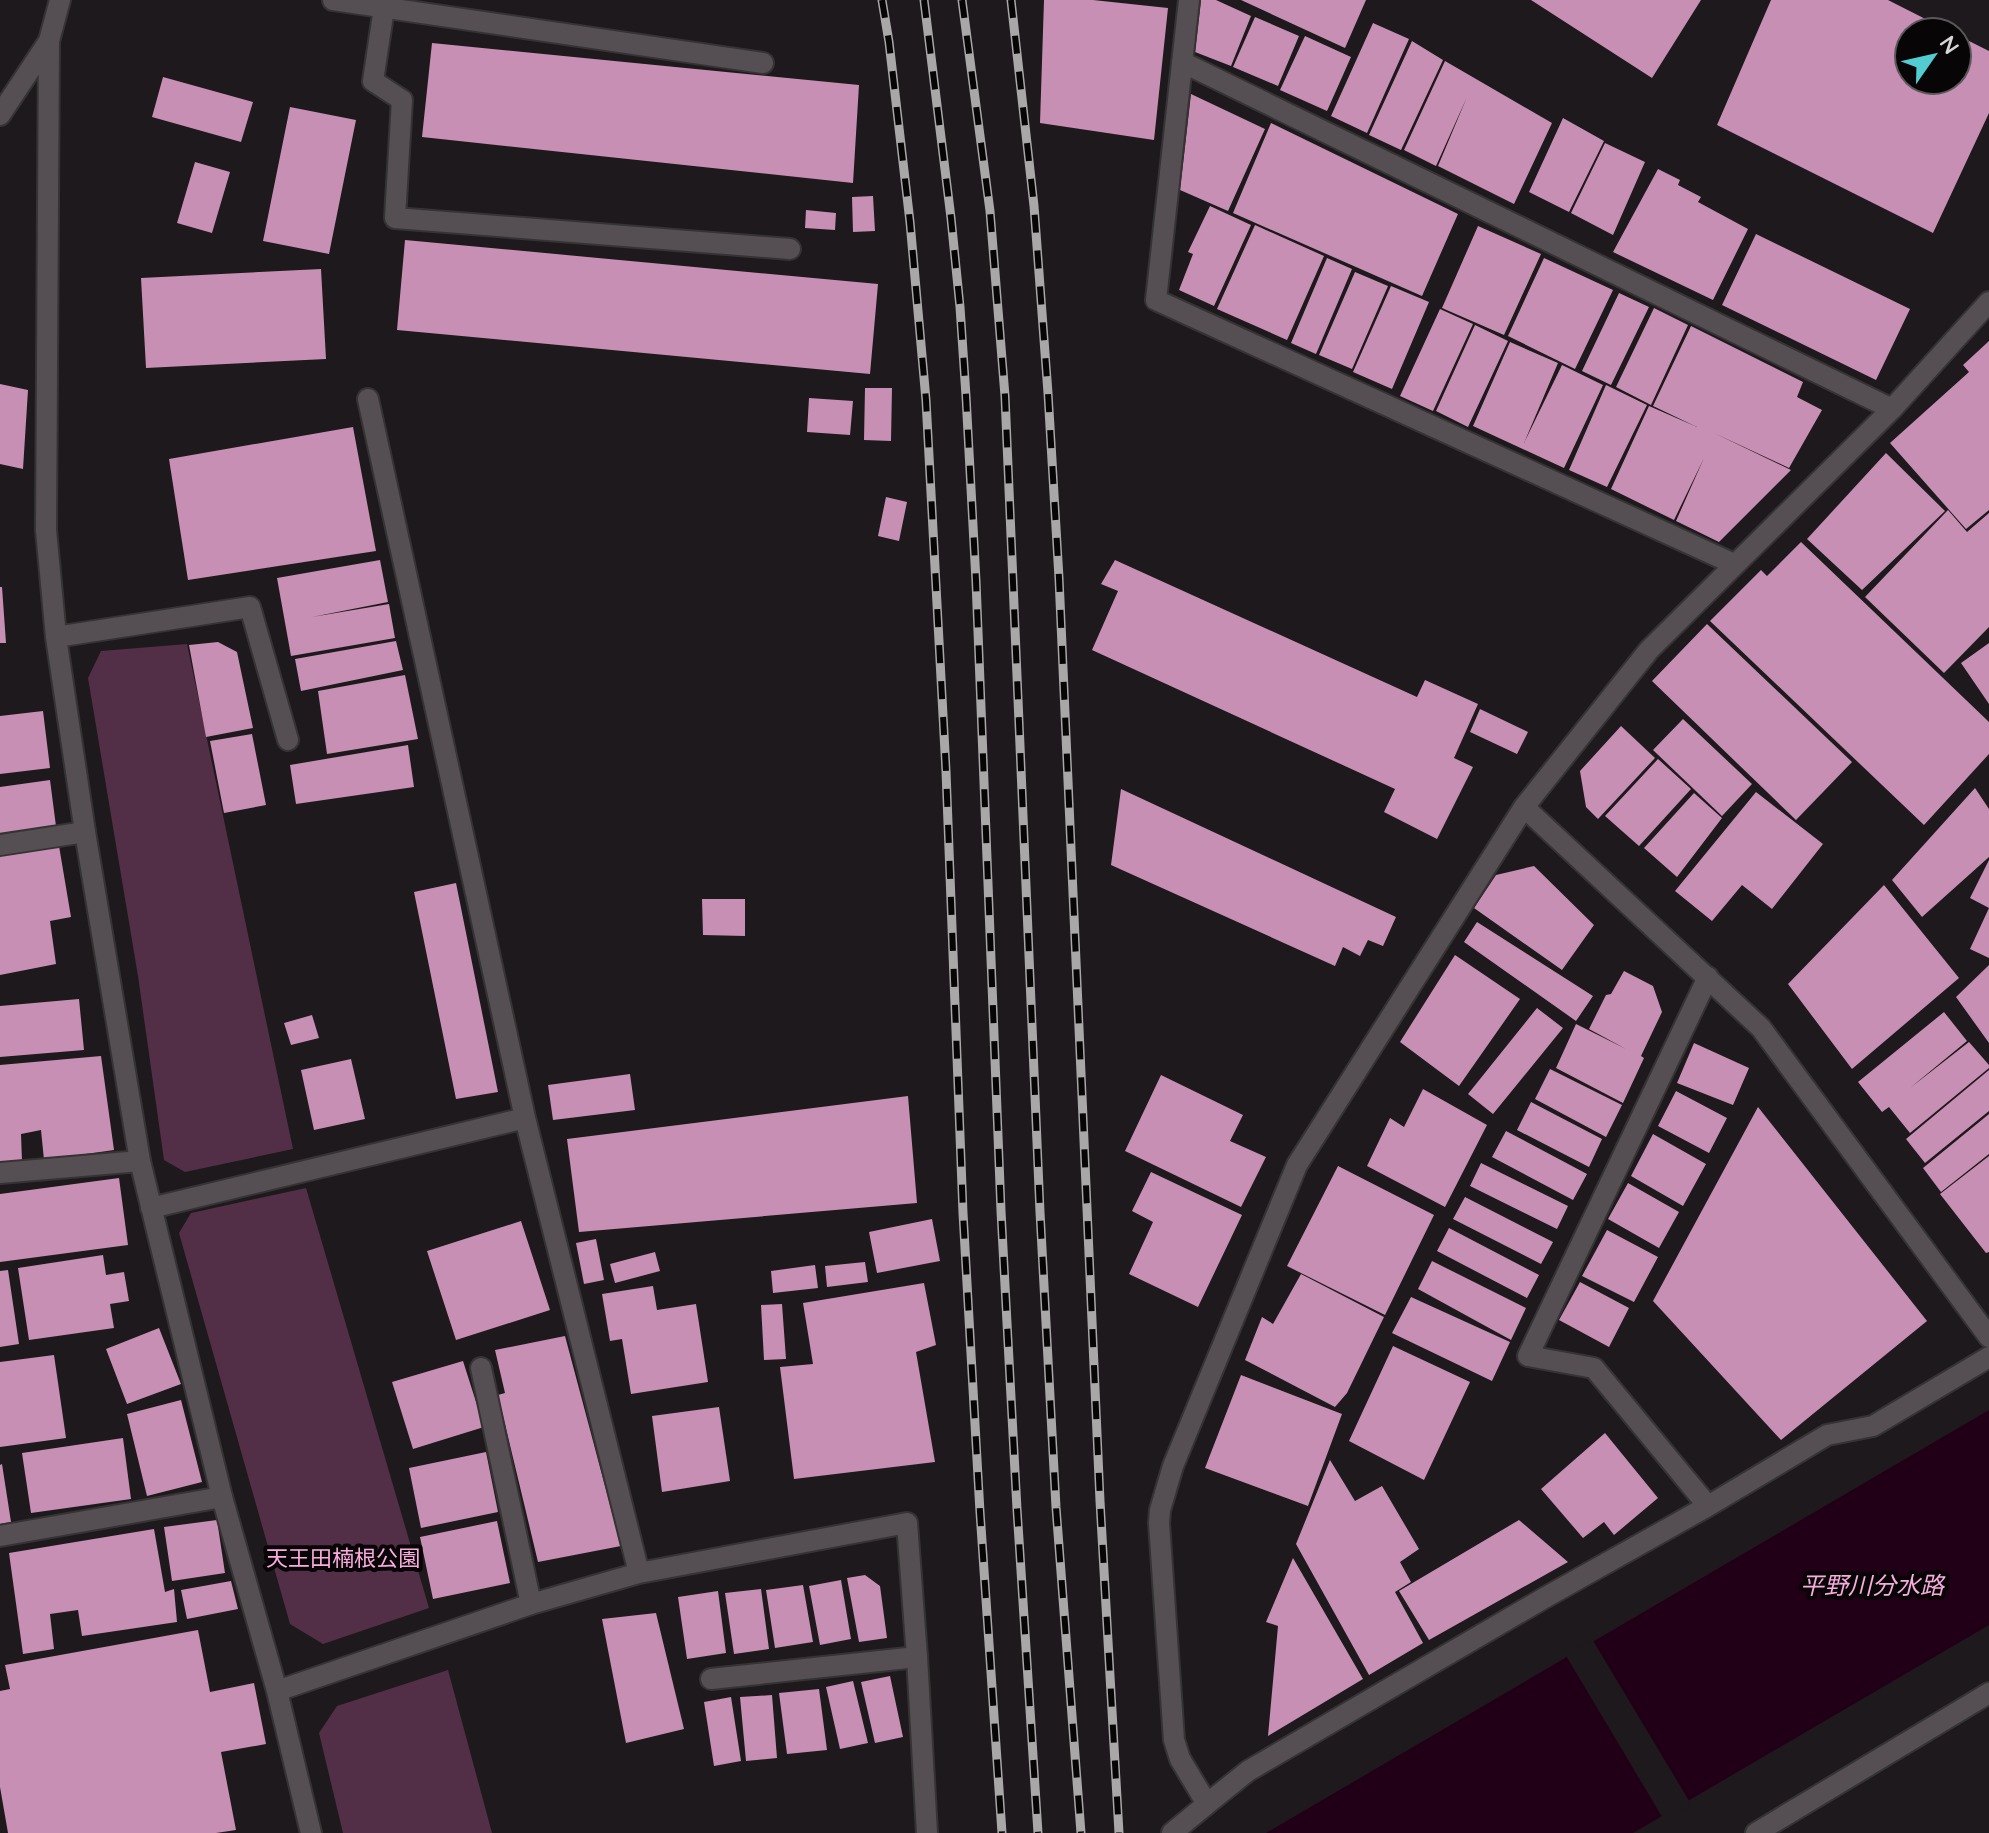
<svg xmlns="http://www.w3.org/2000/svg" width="1989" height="1833" font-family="Quicksand,'Noto Sans JP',sans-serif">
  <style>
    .green { fill: #522f46 }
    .water { fill: #210017 }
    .pier { fill: #1e191c }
    .building { fill: #c78fb3 }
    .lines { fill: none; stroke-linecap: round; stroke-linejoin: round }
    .lane-casing { stroke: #363335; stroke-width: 24 }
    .street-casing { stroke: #363335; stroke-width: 24 }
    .lane { stroke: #554f53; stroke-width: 20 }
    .street { stroke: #554f53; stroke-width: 20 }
    .rail-casing { stroke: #aaa7a9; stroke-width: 9 }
    .rail { stroke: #070506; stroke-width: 6; stroke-dasharray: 18; stroke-linecap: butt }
    .labels { text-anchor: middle; stroke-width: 8; stroke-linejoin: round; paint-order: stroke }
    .park-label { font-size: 22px; fill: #faabde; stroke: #070506 }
    .water-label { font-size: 24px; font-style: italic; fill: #faabde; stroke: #070506 }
  </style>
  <rect width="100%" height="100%" fill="#1e191c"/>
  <path class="green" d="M187 644 293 1149 185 1172 164 1160 138 976 88 678 101 651Z
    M306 1188 429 1608 323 1644 290 1624 179 1233 191 1213Z
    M448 1670 492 1833H343L319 1733 337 1706Z"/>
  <path class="water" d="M1989 1410V1625L1633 1833H1266Z"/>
  <path class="pier" d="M1592 1639 1691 1804 1664 1820 1565 1654Z"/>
  <path class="building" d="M1044 0H1093L1168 8 1154 140 1040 123Z
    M1201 0H1216L1251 16 1231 66 1195 52Z
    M1241 0H1366L1345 48Z
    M1531 0H1701L1652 78Z
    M1771 0H1888L1951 32H1909V80H1957V35L1989 51V113L1933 233 1717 125Z
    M1255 17 1299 36 1278 86 1233 67Z
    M1373 23 1409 39 1367 133 1331 116Z
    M1305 36 1351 57 1327 111 1280 90Z
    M1412 41 1443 60 1401 150 1369 135Z
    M432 43 859 85 853 183 422 137Z
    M1445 61 1552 123 1514 204 1438 166 1467 97 1436 166 1404 150Z
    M163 77 253 102 241 142 152 117Z
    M1191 94 1265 129 1228 211 1180 190Z
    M290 107 356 120 329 254 263 241Z
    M1563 118 1604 141 1569 212 1529 192Z
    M1271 123 1458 214 1422 296 1233 213Z
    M1605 143 1645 162 1613 235 1571 213Z
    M195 162 230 172 212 233 177 223Z
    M1658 169 1680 180 1678 185 1701 197 1698 202 1748 229 1713 300 1613 252Z
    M873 196 875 231 853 232 852 197Z
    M1210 206 1251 225 1214 306 1179 290 1193 254 1188 252Z
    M806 210 836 213 835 230 805 228Z
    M1255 225 1324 256 1287 340 1217 309Z
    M1478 226 1541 254 1504 335 1442 308Z
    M1756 234 1910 309 1876 380 1722 305Z
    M405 240 878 284 870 374 397 330Z
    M1327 258 1352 269 1316 354 1291 343Z
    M1544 258 1613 290 1575 369 1508 336Z
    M321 269 326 359 146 368 141 278Z
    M1355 272 1388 286 1352 369 1319 355Z
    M1391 286 1429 302 1392 389 1353 372Z
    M1619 293 1649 307 1611 385 1582 371Z
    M1654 308 1688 325 1651 405 1616 387Z
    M1440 309 1473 324 1433 411 1400 396Z
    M1475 325 1508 341 1468 427 1436 411Z
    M1691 326 1803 382 1797 397 1822 410 1789 468 1714 433 1791 470 1719 542 1676 521 1704 458 1674 520 1611 489 1649 406 1697 427 1653 406Z
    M1989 341V510L1966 529 1890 443 1969 372 1963 365Z
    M1510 342 1558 363 1524 443 1562 365 1603 385 1564 468 1473 426Z
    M0 384 28 390 23 469 0 464Z
    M1606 385 1647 405 1607 487 1569 470Z
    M865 388H892L891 441 864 440Z
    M809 398 853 401 850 435 807 432Z
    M353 427 376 551 188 580 169 459Z
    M1886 453 1945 511 1862 590 1807 539Z
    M886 497 907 502 899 541 878 536Z
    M1948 510 1967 532 1989 513V627L1944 673 1865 597Z
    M1801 542 1989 722V754L1924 825 1710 621 1761 570 1767 576Z
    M380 560 388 602 312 617 389 604 395 638 291 656 277 578Z
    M1115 560 1417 697 1425 680 1478 704 1454 758 1473 767 1437 839 1384 812 1395 789 1092 650 1118 591 1101 584Z
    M0 587H2L6 643H0Z
    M1707 624 1852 762 1796 820 1652 681Z
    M396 641 403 670 301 691 295 659Z
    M218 642 237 652 253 728 206 737 189 645Z
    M1989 643V704L1961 663Z
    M405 675 418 739 327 754 318 691Z
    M1480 709 1528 732 1517 754 1470 732Z
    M43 711 50 768 0 774V716Z
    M1683 719 1752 784 1722 816 1653 750Z
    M1621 726 1655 758 1598 819 1586 807 1580 771Z
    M252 734 266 805 224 813 210 741Z
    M408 745 414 787 296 804 290 765Z
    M1658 759 1691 789 1639 846 1605 816Z
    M50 780 57 834 0 841V787Z
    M1975 788 1989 809V857L1922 917 1892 880Z
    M1121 789 1396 917 1383 946 1368 940 1360 956 1343 947 1335 966 1111 865Z
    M1756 792 1823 844 1772 909 1742 885 1712 921 1675 891Z
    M1694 793 1722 818 1677 877 1644 848Z
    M58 840 71 917 50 921 56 964 0 975V850Z
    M1989 860V958L1970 949 1989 908 1970 898Z
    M1534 866 1594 925 1562 970 1474 908 1496 875Z
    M456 883 498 1092 456 1099 414 892Z
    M1884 885 1959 978 1852 1069 1788 984Z
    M702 899H745V936L703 935Z
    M1477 922 1593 996 1576 1021 1464 942Z
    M1455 955 1520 999 1459 1086 1400 1042Z
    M1989 965V1043L1956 997Z
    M1624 971 1653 986 1662 1012 1641 1056 1644 1058 1623 1103 1556 1068 1576 1024 1626 1049 1589 1029 1606 995 1611 994Z
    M79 999 84 1050 0 1057V1006Z
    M1537 1008 1563 1028 1493 1114 1468 1094Z
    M1944 1012 1967 1041 1910 1088 1969 1042 1989 1065V1068L1910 1133 1889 1107 1882 1112 1858 1082Z
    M312 1015 319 1038 291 1045 284 1023Z
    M1694 1043 1749 1068 1733 1105 1677 1083Z
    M101 1056 114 1150 44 1160 41 1130 21 1134 22 1161 0 1163V1065Z
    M351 1059 365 1119 314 1130 301 1070Z
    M1550 1069 1622 1105 1606 1137 1535 1099Z
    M1989 1070V1111L1925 1163 1906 1139Z
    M630 1074 635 1110 553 1120 548 1085Z
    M1161 1075 1243 1115 1230 1141 1266 1157 1241 1207 1125 1151Z
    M1423 1089 1487 1125 1445 1207 1367 1166 1390 1118 1404 1127Z
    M1676 1091 1727 1118 1709 1153 1658 1126Z
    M908 1096 917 1203 579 1232 567 1139Z
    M1531 1102 1602 1139 1589 1167 1517 1130Z
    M1758 1107 1927 1321 1781 1440 1653 1301Z
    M1989 1114V1154L1941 1192 1923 1168Z
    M1506 1131 1587 1174 1573 1200 1492 1157Z
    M1653 1134 1706 1164 1683 1206 1631 1176Z
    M1989 1156V1252L1986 1253 1940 1194Z
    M1481 1163 1568 1206 1557 1229 1470 1186Z
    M1338 1166 1434 1215 1385 1315 1287 1266Z
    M1151 1172 1242 1215 1198 1307 1129 1274 1153 1222 1132 1211Z
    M119 1178 128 1245 0 1262V1194Z
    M1628 1183 1679 1212 1659 1248 1608 1219Z
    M1465 1197 1553 1242 1541 1264 1453 1219Z
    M932 1219 940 1261 877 1273 869 1232Z
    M521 1221 550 1310 456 1340 427 1251Z
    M1449 1228 1539 1275 1527 1298 1437 1251Z
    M1607 1230 1658 1257 1634 1302 1582 1276Z
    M596 1239 604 1280 584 1284 576 1243Z
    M655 1252 660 1271 615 1283 610 1264Z
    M103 1255 106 1275 124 1272 129 1301 110 1304 114 1328 29 1340 18 1268Z
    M1432 1261 1526 1308 1511 1340 1418 1289Z
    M865 1262 868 1282 827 1287 825 1266Z
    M815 1265 818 1288 773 1293 771 1271Z
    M8 1270 19 1344 0 1347V1271Z
    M1301 1274 1384 1317 1347 1393 1335 1407 1245 1360 1262 1317 1273 1324Z
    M1580 1282 1629 1308 1609 1347 1559 1320Z
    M924 1283 936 1345 916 1352 935 1462 794 1479 780 1367 813 1364 803 1303Z
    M653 1286 657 1310 696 1304 708 1382 631 1394 622 1339 610 1341 602 1294Z
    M1411 1297 1510 1342 1492 1381 1392 1333Z
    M782 1304 786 1359 764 1360 761 1305Z
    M159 1328 181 1384 127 1404 106 1349Z
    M565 1336 621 1546 538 1562 498 1395 505 1393 495 1350Z
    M1393 1346 1470 1382 1424 1480 1349 1441Z
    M54 1355 66 1438 0 1447V1362Z
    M463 1361 484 1427 413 1449 392 1382Z
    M1241 1375 1342 1414 1308 1506 1205 1468Z
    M181 1400 202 1482 147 1496 127 1414Z
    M719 1407 730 1481 662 1492 652 1416Z
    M1605 1433 1658 1498 1614 1535 1604 1522 1583 1538 1541 1489Z
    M123 1438 131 1499 31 1513 22 1453Z
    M486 1452 498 1512 421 1528 409 1468Z
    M1330 1460 1355 1501 1382 1486 1419 1549 1400 1562 1411 1582 1395 1592 1423 1643 1369 1675 1296 1544Z
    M2 1464 11 1522 0 1524V1465Z
    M217 1520 225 1573 172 1581 164 1527Z
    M1519 1520 1568 1562 1429 1640 1399 1591Z
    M497 1521 510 1583 433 1599 420 1537Z
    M154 1529 165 1592 174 1589 177 1622 82 1636 78 1610 50 1614 54 1649 23 1654 9 1553Z
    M1293 1558 1363 1679 1268 1736 1278 1626 1266 1622Z
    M865 1575 880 1586 887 1638 859 1642 847 1578Z
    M841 1580 851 1639 820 1645 809 1586Z
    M231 1581 238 1609 187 1619 181 1590Z
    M803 1585 813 1642 775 1648 766 1590Z
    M761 1589 769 1649 734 1654 725 1593Z
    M718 1591 726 1653 687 1659 678 1597Z
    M656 1613 684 1729 626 1743 602 1619Z
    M198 1630 210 1692 254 1683 266 1744 221 1752 236 1830 216 1833H8L0 1787V1691L10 1689 5 1665Z
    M890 1676 903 1737 875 1743 861 1682Z
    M853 1681 868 1743 840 1749 826 1687Z
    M819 1689 827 1750 787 1754 779 1693Z
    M772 1695 777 1758 746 1761 740 1697Z
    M731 1697 741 1761 714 1766 704 1702Z"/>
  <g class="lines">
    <defs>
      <path id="lane" d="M333 0 763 63
        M384 8 373 81 402 100 395 218 790 249
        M0 845 85 832
        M0 1173 140 1161
        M481 1368 531 1604
        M0 1536 222 1497
        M711 1679 917 1657"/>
      <path id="street" d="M60 0 49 41 46 530 56 637 85 832 140 1161 222 1497 277 1691 311 1833
        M1189 0 1156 300 1734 564
        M1182 62 1892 409
        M0 115 49 41
        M1989 302 1892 409 1649 650 1524 807 1297 1165 1173 1466 1160 1510 1159 1523 1174 1740 1180 1759 1207 1804 1248 1771 1546 1597 1708 1506 1827 1435 1873 1426 1989 1357
        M368 399 525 1118
        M56 637 250 607 288 740
        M1524 807 1761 1028 1989 1337
        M151 1208 525 1118 639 1573
        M1708 1506 1594 1368 1528 1356 1708 977
        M277 1691 531 1604 639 1573 907 1523 917 1657 927 1833
        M1172 1833 1207 1804
        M1756 1833 1989 1693"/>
    </defs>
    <use href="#lane" class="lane-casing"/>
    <use href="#street" class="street-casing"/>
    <use href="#lane" class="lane"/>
    <use href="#street" class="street"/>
    <defs>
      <path id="rail" d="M882 0 889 42 910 222 926 400 946 771 963 1213 980 1512 1002 1833
        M924 0 951 218 960 307 966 396 976 581 1001 1211 1017 1509 1038 1833
        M962 0 990 211 1005 396 1040 1212 1056 1507 1081 1833
        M1011 0 1034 206 1048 393 1059 578 1100 1501 1119 1833"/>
    </defs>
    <use href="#rail" class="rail-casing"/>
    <use href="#rail" class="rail"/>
  </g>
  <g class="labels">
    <g class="park-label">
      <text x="343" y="1566">天王田楠根公園</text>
    </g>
    <g class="water-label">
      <text x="1872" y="1594">平野川分水路</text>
    </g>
  </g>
  <g transform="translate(1933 56) rotate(56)"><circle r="38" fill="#070506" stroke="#5b585a" stroke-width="2"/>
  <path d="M0-6L14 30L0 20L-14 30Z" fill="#52ccd0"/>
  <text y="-12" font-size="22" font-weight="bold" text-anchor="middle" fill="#d8d5d7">N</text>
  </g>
</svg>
